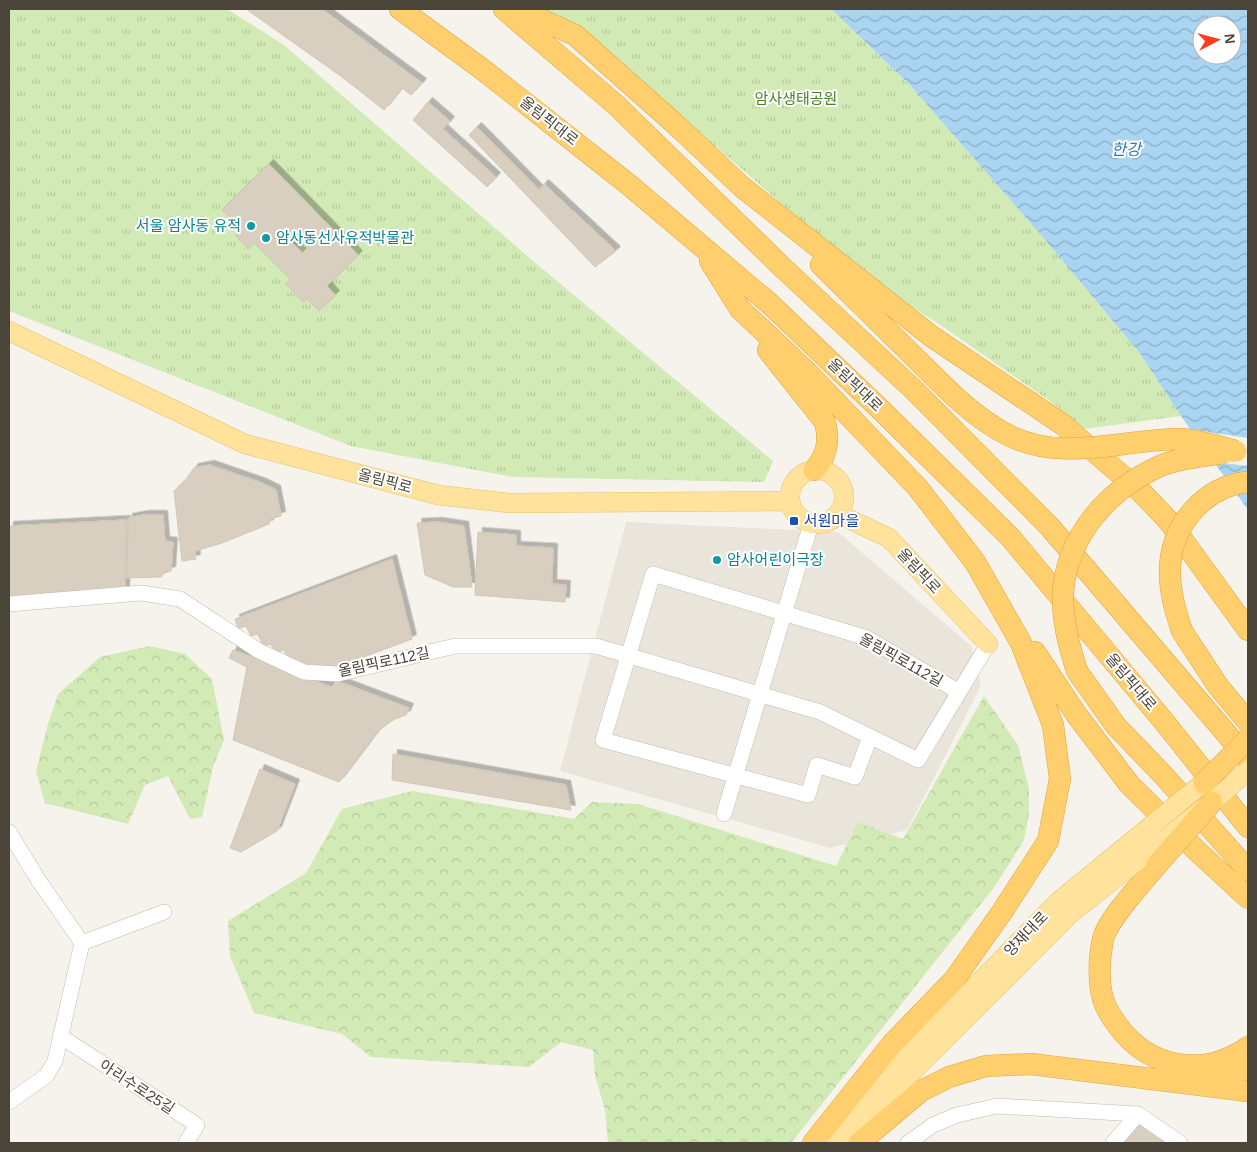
<svg xmlns="http://www.w3.org/2000/svg" width="1257" height="1152" font-family="Helvetica,'Noto Sans KR',sans-serif">
  <style>
    .residential { fill: #eae5da }
    .forest { fill: url(#forest-crowns) }
    .park { fill: url(#park-tufts) }
    .water { fill: url(#water-waves); fill-rule: evenodd }
    .pier { fill: #f6f3ec }
    .building { fill: #d8cfc1; stroke: #d3c7b4; fill-rule: evenodd; filter: url(#shadow) }
    .lines { fill: none; stroke-linecap: round; stroke-linejoin: round }
    .minor-casing { stroke: #c2bbae; stroke-width: 16 }
    .major-casing { stroke: #e6c16a; stroke-width: 20 }
    .highway-casing { stroke: #e0a43c; stroke-width: 22 }
    .minor { stroke: #fff; stroke-width: 15 }
    .major { stroke: #ffe39c; stroke-width: 19 }
    .highway { stroke: #ffcf6e; stroke-width: 21 }
    .major-bridge-casing { stroke: #e6c16a; stroke-width: 20; stroke-linecap: butt }
    .highway-bridge-casing { stroke: #e0a43c; stroke-width: 22; stroke-linecap: butt }
    .major-bridge { stroke: #ffe39c; stroke-width: 19 }
    .highway-bridge { stroke: #ffcf6e; stroke-width: 21 }
    .culture-dot { fill: #0f9aa8; stroke: #fff; stroke-width: 2 }
    .transit-dot { fill: #1a4fb4; stroke: #fff; stroke-width: 2 }
    .labels { text-anchor: middle; stroke-width: 4; stroke-linejoin: round; paint-order: stroke }
    .park-label { font-size: 15px; fill: #4a7f2a; stroke: #fff }
    .street-label { font-size: 15px; fill: #4b4439; stroke: #fff }
    .culture-label { font-size: 15px; fill: #0d838f; stroke: #fff; text-anchor: start }
    .transit-label { font-size: 15px; fill: #164399; stroke: #fff; text-anchor: start }
    .water-label { font-size: 16px; font-style: italic; fill: #2e7ab2; stroke: #fff }
  </style>
  <defs>
    <pattern id="forest-crowns" width="20" height="18" patternUnits="userSpaceOnUse" patternTransform="scale(1.25)"><rect width="20" height="18" fill="#d2eab5"/><path d="M2 6a3 3 0 1 1 6 0M12 15a3 3 0 1 1 6 0" fill="none" stroke="#b6ca9c"/></pattern>
    <pattern id="park-tufts" width="24" height="20" patternUnits="userSpaceOnUse" patternTransform="scale(1.25)"><rect width="24" height="20" fill="#d2eab5"/><path d="M3 7l-1-3M5 7V3M7 7l1-3M15 17l-1-3M17 17v-4M19 17l1-3" fill="none" stroke="#b6ca9c"/></pattern>
    <pattern id="water-waves" width="16" height="10" patternUnits="userSpaceOnUse" patternTransform="scale(1.25)"><rect width="16" height="10" fill="#a9d4f2"/><path d="M0 5q4-4 8 0t8 0" fill="none" stroke="#8caec5"/></pattern>
    <filter id="shadow"><feDropShadow dx="4.5" dy="-4.5" stdDeviation="0" flood-color="#0004"/></filter>
  </defs>
  <rect width="100%" height="100%" fill="#f6f3ec"/>
  <path class="residential" d="M626 522 838 532 971 646 981 686 907 830 830 848 560 771Z"/>
  <path class="forest" d="M150 646 185 654 212 679 224 740 213 767 202 817 190 819 168 776 145 785 128 824 45 803 36 771 48 724 58 694 100 657Z
    M984 696 1018 745 1029 789V814L1024 840 995 886 791 1143H608L605 1110 595 1076 593 1050 561 1042 529 1067 371 1057 342 1034 254 1013 230 956 228 921 306 873 342 809 412 791 574 819 592 802 638 804 836 866 858 822 903 839Z"/>
  <path class="park" d="M9 9H227L284 45 533 261 773 461 764 482 512 477 351 446 9 311Z
    M544 9H831L909 84 1041 235 1139 352 1181 416 1083 429 1054 404 939 324 865 277 727 156 578 34Z"/>
  <path class="water" d="M831 9H1248V510L1181 416 1139 352 1041 235 909 84ZM1202 25H1232V55H1202Z"/>
  <path class="pier" d="M1188 429 1248 438V466L1213 462Z"/>
  <path class="building" d="M246 9H322L422 83 411 95 402 88 384 110 342 77Z
    M428 102 450 121 443 129 496 177 487 187 413 120Z
    M477 127 539 190 544 184 616 251 595 267 469 135Z
    M269 164 358 255 327 286 335 295 319 311 307 299 303 302 286 284 290 279 254 243 248 249 235 235 240 229 222 210ZM301 231 313 243 302 253 291 241Z
    M210 465 262 483 276 490 281 516 270 519 269 524 222 543 195 551 196 559 182 561 174 491 184 482 194 468Z
    M144 515H163L165 541 173 542 171 571 164 573 161 577 127 578 128 518Z
    M126 520 125 593 9 598V526Z
    M438 522 464 526 472 587H453L425 575 417 523Z
    M478 532 516 535V546L553 548 552 584 566 585 565 602 475 595Z
    M392 559 412 639 329 670 289 661 284 650 275 653 271 644 263 646 258 634 251 636 246 626 238 629 235 619Z
    M233 650 331 687 337 681 409 708 406 715 393 720 377 732 339 782 233 740 247 667 229 658Z
    M393 754 566 785 571 810 392 780Z
    M260 769 295 784 277 831 241 852 230 848Z
    M1139 1121 1170 1143H1124Z"/>
  <g class="lines">
    <defs>
      <path id="minor" d="M9 604 141 593 180 599 259 651 304 672 338 674 455 646H596L820 712 918 760 988 644
        M870 737 855 777 817 765 808 795 603 740 653 574 867 638 959 692
        M724 814 811 524
        M9 832 39 881 82 943
        M60 1036 197 1125 186 1143
        M9 1102 46 1076 55 1061 82 943 164 912
        M908 1143 933 1125 957 1115 997 1106 1138 1114 1180 1143
        M1113 1143 1138 1114"/>
      <path id="major" d="M9 331 245 444 438 495 509 503 790 501
        M790 497a27 27 0 1 1 54 0a27 27 0 1 1-54 0Z
        M838 514 889 538 988 644
        M827 1140 862 1102 1058 902
        M845 1143 905 1079 1070 914"/>
      <path id="highway" d="M400 9 482 69 628 184 769 303 881 410 1010 537 1166 724 1248 827
        M504 9 616 105 781 266 914 390 1049 526 1248 759
        M518 9 575 35 675 124 742 187 931 336 1062 424 1140 491 1168 520 1248 630
        M710 261 740 309 808 373 918 488 975 562 1021 643 1053 725 1060 779 1048 841 1002 912 954 980 892 1044 813 1143
        M821 265 899 342
        M768 350 825 422C830 441 827 456 814 470
        M1182 631 1218 686 1248 722
        M1035 652 1076 714 1129 784 1196 850 1248 898
        M1077 671 1116 726 1165 777 1248 870
        M1156 866C1142 883 1108 919 1103 939 1099 957 1098 982 1103 999 1106 1009 1112 1018 1118 1026 1150 1069 1204 1078 1248 1047
        M1207 1076 1248 1069
        M859 1143 921 1091 949 1077 986 1066 1031 1064 1248 1091"/>
    </defs>
    <use href="#minor" class="minor-casing"/>
    <use href="#major" class="major-casing"/>
    <use href="#highway" class="highway-casing"/>
    <use href="#minor" class="minor"/>
    <use href="#major" class="major"/>
    <use href="#highway" class="highway"/>
    <defs>
      <path id="major-bridge" d="M1058 902 1214 774
        M1070 914 1212 802 1248 771"/>
      <path id="highway-bridge" d="M899 342C933 374 966 414 1008 435 1063 463 1123 439 1180 439 1197 439 1219 447 1236 451
        M1182 631C1175 610 1169 590 1170 567 1172 524 1205 486 1248 482
        M1077 671C1069 646 1062 620 1063 593 1067 535 1109 489 1160 466 1179 458 1203 456 1224 453
        M1204 783 1248 739
        M1156 866 1212 802"/>
    </defs>
    <use href="#major-bridge" class="major-bridge-casing"/>
    <use href="#highway-bridge" class="highway-bridge-casing"/>
    <use href="#major-bridge" class="major-bridge"/>
    <use href="#highway-bridge" class="highway-bridge"/>
  </g>
  <g class="culture-dot">
    <circle cx="251" cy="226" r="5"/>
    <circle cx="266" cy="238" r="5"/>
    <circle cx="717" cy="560" r="5"/>
  </g>
  <rect class="transit-dot" x="789" y="516" width="10" height="10" rx="2.5"/>
  <g class="labels">
    <g class="park-label">
      <text x="796" y="104">암사생태공원</text>
    </g>
    <g class="street-label">
      <text transform="translate(549 121) rotate(38)" y="5">올림픽대로</text>
      <text transform="translate(855 385) rotate(44)" y="5">올림픽대로</text>
      <text transform="translate(385 481) rotate(15)" y="5">올림픽로</text>
      <text transform="translate(919 571) rotate(47)" y="5">올림픽로</text>
      <text transform="translate(901 660) rotate(29)" y="5">올림픽로112길</text>
      <text transform="translate(384 662) rotate(-12)" y="5">올림픽로112길</text>
      <text transform="translate(1131 682) rotate(50)" y="5">올림픽대로</text>
      <text transform="translate(1026 934) rotate(-46)" y="5">양재대로</text>
      <text transform="translate(137 1087) rotate(33)" y="5">아리수로25길</text>
    </g>
    <g class="culture-label">
      <text x="241" y="231" text-anchor="end">서울 암사동 유적</text>
      <text x="276" y="243">암사동선사유적박물관</text>
      <text x="727" y="565">암사어린이극장</text>
    </g>
    <g class="transit-label">
      <text x="804" y="526">서원마을</text>
    </g>
    <g class="water-label">
      <text x="1126" y="155">한강</text>
    </g>
  </g>
  <rect width="1257" height="1152" fill="none" stroke="#4b4439" stroke-width="20"/>
  <g transform="translate(1217 40) rotate(84)"><circle r="24" fill="#ffffff" stroke="#b7b4b0"/>
  <path d="M0-4L9 19L0 12L-9 19Z" fill="#fc3f1d"/>
  <text y="-8" font-size="14" font-weight="bold" text-anchor="middle" fill="#4b4439">N</text>
  </g>
</svg>
